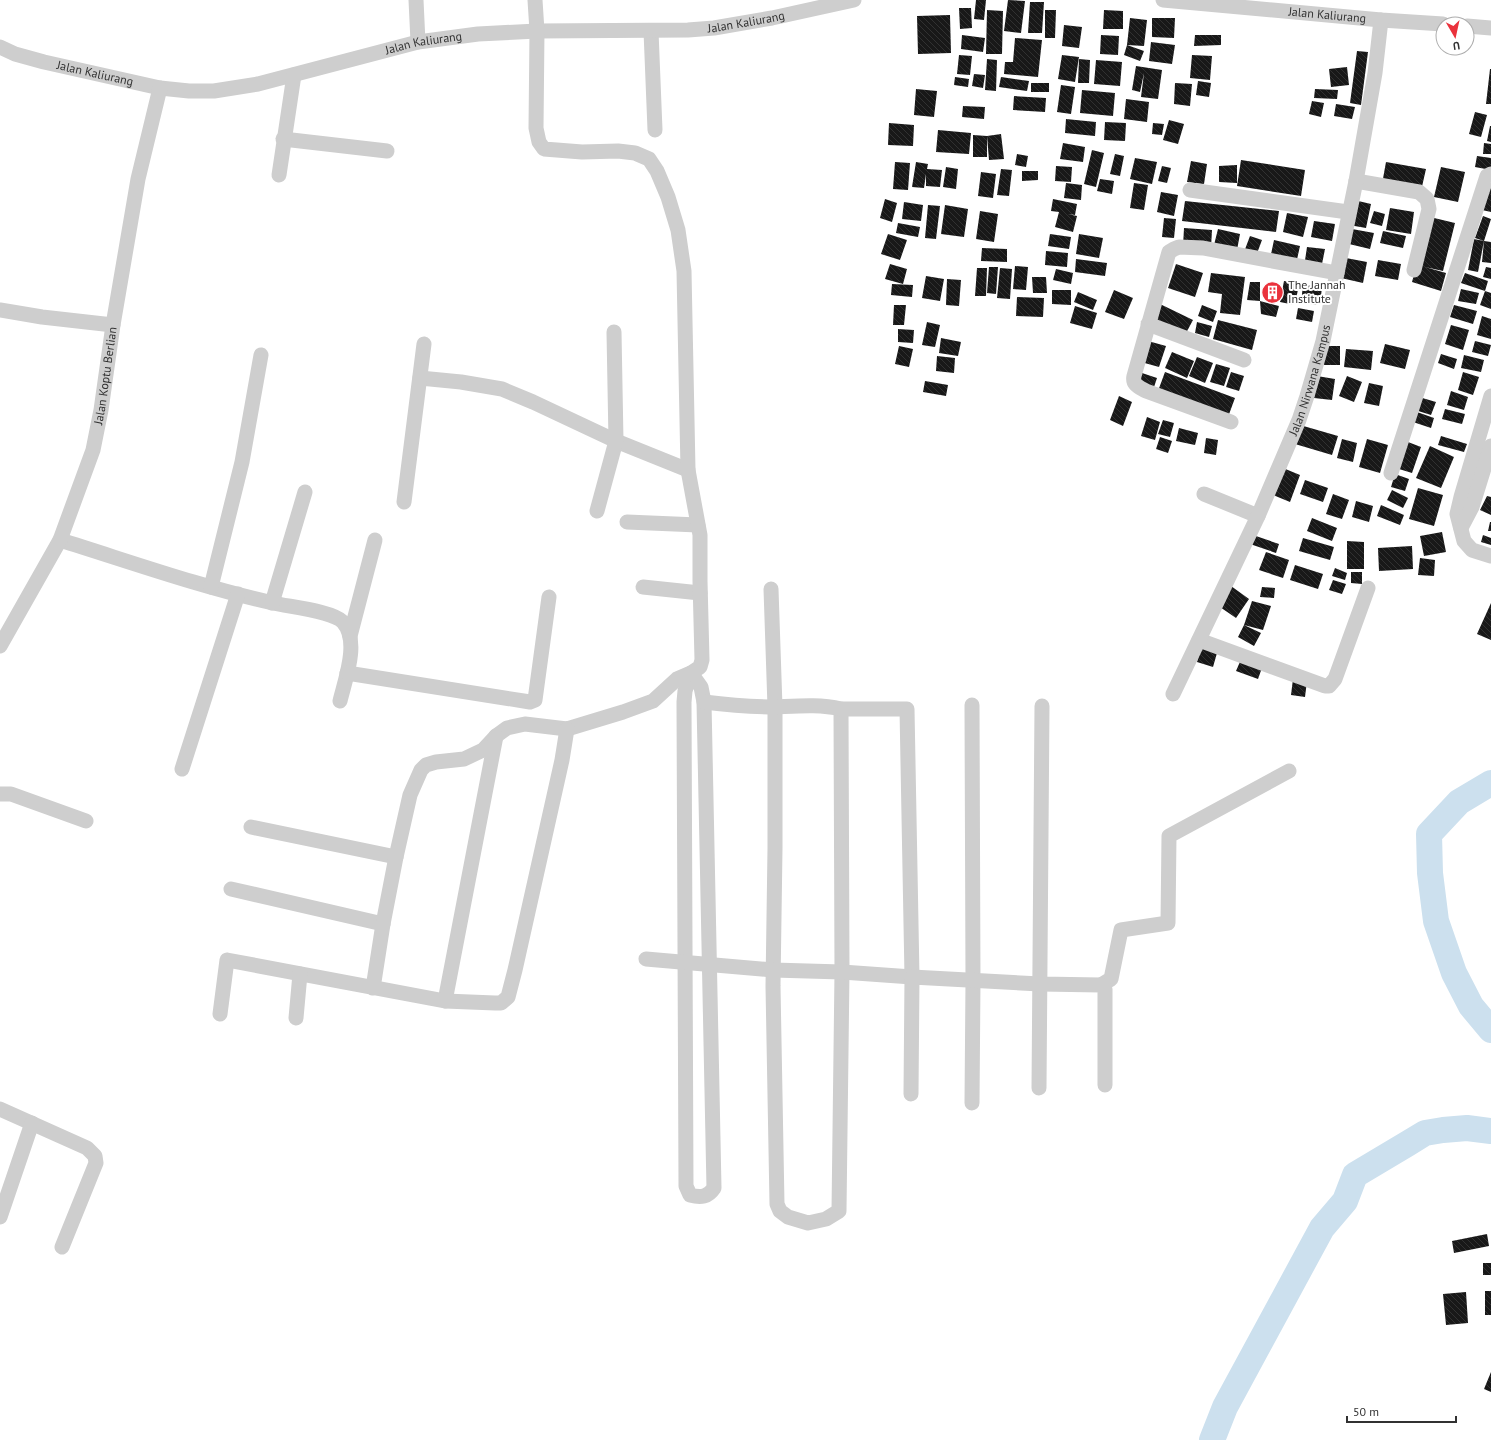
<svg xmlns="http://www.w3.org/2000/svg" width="1491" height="1440" font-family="'PT Sans',sans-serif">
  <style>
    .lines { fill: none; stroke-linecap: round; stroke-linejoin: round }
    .river { stroke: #cce0ee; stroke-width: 26 }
    .building { fill: url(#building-back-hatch) }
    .street { stroke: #cecece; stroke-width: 15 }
    .labels { text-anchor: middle; stroke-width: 4; stroke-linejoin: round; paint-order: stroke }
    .street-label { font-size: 12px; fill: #313131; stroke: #fff }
    .poi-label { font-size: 12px; fill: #313131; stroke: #fff; text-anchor: start }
  </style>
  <defs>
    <pattern id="building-back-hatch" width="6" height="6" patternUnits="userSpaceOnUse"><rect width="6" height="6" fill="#181818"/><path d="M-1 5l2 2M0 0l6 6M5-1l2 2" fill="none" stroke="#313131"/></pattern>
  </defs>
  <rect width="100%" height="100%" fill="#fff"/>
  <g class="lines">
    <path class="river" d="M1491 783 1459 802 1429 834 1430 873 1436 921 1454 973 1471 1006 1491 1030
      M1212 1440 1225 1407 1322 1228 1345 1201 1355 1175 1407 1144 1425 1133 1443 1130 1467 1128 1491 1131"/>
  </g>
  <path class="building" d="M976 0H986L984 20 974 19Z
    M1008 0 1025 1 1021 33 1004 31Z
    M1030 2H1044L1042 33H1028Z
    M959 8H971L972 28 960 29Z
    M987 10 1003 11 1002 54H986Z
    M1045 10H1056L1055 38H1045Z
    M1104 10 1123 11V29H1103Z
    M950 15 951 53 918 54 917 16Z
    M1130 18 1147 20 1144 46 1127 45Z
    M1152 18H1175L1174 38 1152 37Z
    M1064 25 1082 27 1079 48 1062 46Z
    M962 35 985 38 983 52 961 49Z
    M1101 35 1119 36 1118 55 1100 54Z
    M1195 35H1221V45L1194 46Z
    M1015 38 1042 40 1038 77 1004 74 1005 62H1013Z
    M1151 42 1175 45 1172 64 1149 61Z
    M1127 45 1144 51 1140 61 1124 55Z
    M1357 51 1368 52 1361 105 1350 103Z
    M959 55 972 56 970 75 957 74Z
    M1062 55 1079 57 1075 82 1058 79Z
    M1192 55 1212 56 1210 80 1190 78Z
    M987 59 997 60 996 91 985 90Z
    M1079 59 1090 60 1089 83H1078Z
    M1096 60 1122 62 1120 86 1094 84Z
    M1136 66 1162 70 1158 99 1141 97 1144 73 1140 92 1132 90Z
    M1347 67 1349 85 1331 87 1329 69Z
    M1490 69H1491V104H1486Z
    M974 74 985 75 983 88 972 86Z
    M955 77 969 79 968 87 954 85Z
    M1001 77 1029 81 1027 91 999 87Z
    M1198 81 1211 83 1209 97 1196 95Z
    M1031 83H1049V92H1031Z
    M1175 83 1192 84 1190 106 1174 104Z
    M1061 85 1075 87 1071 114 1057 112Z
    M916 89 937 91 934 117 914 115Z
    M1315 89 1338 90 1337 99 1314 98Z
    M1082 90 1115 93 1113 116 1080 113Z
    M1014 96 1046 98 1045 112 1013 110Z
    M1126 99 1149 102 1147 122 1124 119Z
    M1312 101 1324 103 1321 117 1309 114Z
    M1336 104 1355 107 1352 119 1334 116Z
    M963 106 985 107 984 119 962 117Z
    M1475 112 1487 115 1481 137 1469 134Z
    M1066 119 1096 122 1095 136 1065 133Z
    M1169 120 1184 124 1178 144 1163 140Z
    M1105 122 1126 123 1125 141 1104 140Z
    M889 123 914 125 913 146 888 145Z
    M1153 123 1164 124 1162 135 1152 134Z
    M1490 126H1491V142L1487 141Z
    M938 130 971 133 969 154 936 152Z
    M1001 134 1004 159 989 160 987 136Z
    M973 135 987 136V157H973Z
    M1063 143 1085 147 1083 162 1060 159Z
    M1484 143 1491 144V154H1483Z
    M1092 150 1104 153 1096 187 1084 184Z
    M1017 154 1028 156 1026 167 1015 165Z
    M1115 154 1124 156 1120 176 1110 174Z
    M1477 156 1491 158V170L1475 167Z
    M1135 158 1157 162 1152 184 1130 179Z
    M1241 160 1305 170 1301 196 1237 186Z
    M1191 161 1207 164 1204 184 1187 182Z
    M895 162 910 163 908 190 893 189Z
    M916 162 928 164 927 169 942 170 940 187 926 186V174L924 188 912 187Z
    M1386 162 1426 169 1421 191 1382 184Z
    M1237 165V183L1219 182V166Z
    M1056 166 1072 167 1071 182 1055 181Z
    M1162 166 1171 168 1167 183 1158 181Z
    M946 167 958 169 956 189 943 187Z
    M1441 167 1465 172 1458 202 1434 197Z
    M1001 169 1012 170 1009 196 997 195Z
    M1022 171H1038V180L1022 181Z
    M981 172 996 174 993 198 978 196Z
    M1100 179 1114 181 1112 194 1097 191Z
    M1066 183 1082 185 1081 200 1064 198Z
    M1134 183 1148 185 1144 210 1130 208Z
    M1491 186V212L1482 210Z
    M1161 192 1178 195 1174 216 1157 212Z
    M885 199 897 203 892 222 880 218Z
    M1053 199 1077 204 1075 215 1068 214 1077 216 1073 232 1055 227 1059 212 1051 211Z
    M1354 200 1371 204 1366 228 1349 225Z
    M1185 201 1279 211 1276 232 1182 221Z
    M904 202 923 205 921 221 902 219Z
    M928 205 940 206 936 239 925 238Z
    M945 205 968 209 964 237 941 234Z
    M1390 208 1414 212 1411 234 1386 230Z
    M980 211 998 214 994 242 976 239Z
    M1374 211 1385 214 1382 226 1370 223Z
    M1287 213 1308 217 1303 237 1283 232Z
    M1483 216 1491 219 1484 241 1475 238Z
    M1430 217 1455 223 1443 271 1425 267 1446 273 1441 291 1412 282Z
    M1164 218 1176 219 1174 238 1162 237Z
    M1314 221 1335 224 1332 241 1311 237Z
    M898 223 920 227 918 237 896 233Z
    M1184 228 1212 230 1211 248 1183 246Z
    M1218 229 1240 234 1237 250 1214 245Z
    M1352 229 1374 233 1370 249 1349 244Z
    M1383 231 1406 236 1403 248 1380 243Z
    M888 234 907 240 900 260 881 254Z
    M1050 234 1071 237 1069 249 1048 246Z
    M1079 234 1103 238 1099 258 1076 254Z
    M1250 236 1262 240 1256 256 1244 252Z
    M1474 239 1484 241 1478 272 1468 270Z
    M1274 240 1300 246 1296 264 1270 259Z
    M1484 241 1491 242V263L1482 262Z
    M1307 247 1325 249 1321 269 1304 267Z
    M982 248 1007 249V262L981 261Z
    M1046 251 1068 253 1067 267 1045 265Z
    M1346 258 1367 262 1363 283 1341 278Z
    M1076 259 1107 263 1105 276 1075 272Z
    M1378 260 1401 264 1398 280 1375 276Z
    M890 264 907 269 903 284 885 279Z
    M1176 264 1203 273 1195 297 1168 288Z
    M1015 266 1028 267 1026 290 1013 289Z
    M989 267H998L996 294 987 293Z
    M1486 267 1491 268V279L1483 277Z
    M977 268H987L986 296H975Z
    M1000 268 1012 269 1010 299 997 298Z
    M1056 269 1073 273 1071 284 1053 280Z
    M1211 273 1245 277 1240 315 1220 313 1222 294 1208 292Z
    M1465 273 1488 281 1485 291 1461 283Z
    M926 276 944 279 940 301 922 298Z
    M1032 277H1046L1047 293H1033Z
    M947 279 961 280 959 306 946 305Z
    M1284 281 1299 284 1295 305 1280 302Z
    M1250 282H1260V301L1247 300Z
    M1268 283H1278L1276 302 1267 301Z
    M892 284 913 285 912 297 891 295Z
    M1303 285 1322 287 1320 305 1301 303Z
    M1461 289 1479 293 1476 304 1458 301Z
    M1052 290H1071V305L1052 304Z
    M1114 290 1133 298 1124 319 1105 312Z
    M1485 291 1491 293V309L1480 305Z
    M1078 292 1097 300 1093 310 1074 302Z
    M1017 297 1044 298 1043 317 1016 316Z
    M1260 301 1279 306 1276 317 1261 314Z
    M1160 304 1193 320 1185 335 1153 319Z
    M894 305H906L904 325H893Z
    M1202 305 1217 311 1213 322 1198 316Z
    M1454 305 1477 311 1473 324 1450 317Z
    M1075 306 1097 313 1092 329 1070 323Z
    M1298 308 1314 311 1312 322 1296 319Z
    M1482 316 1491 319V339L1477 335Z
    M1218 320 1257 330 1252 350 1213 339Z
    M927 322 940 325 935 347 922 345Z
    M1197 322 1212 326 1209 337 1195 333Z
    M1451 325 1469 330 1463 350 1445 344Z
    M898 329 914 330 913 343 898 342Z
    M941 338 961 342 958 356 939 353Z
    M1148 341 1166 346 1159 367 1141 362Z
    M1475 341 1491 345 1488 356 1472 352Z
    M1385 344 1410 350 1405 369 1380 363Z
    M899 346 913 349 909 367 895 364Z
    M1324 346H1340V365H1324Z
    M1346 349 1373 351 1371 370 1344 367Z
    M1172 352 1194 361 1187 378 1165 368Z
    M1441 354 1457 359 1454 369 1438 363Z
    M1464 355 1484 360 1481 372 1461 368Z
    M937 356 955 358 954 373 936 371Z
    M1197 357 1213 363 1205 383 1189 376Z
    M1216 364 1230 368 1224 386 1210 382Z
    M1165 372 1235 398 1228 417 1158 391Z
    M1231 372 1244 376 1239 391 1226 387Z
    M1463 372 1479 377 1473 395 1458 390Z
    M1142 373 1157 378 1153 390 1138 385Z
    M1317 376 1335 379 1332 400 1314 398Z
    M1347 376 1362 382 1354 402 1339 396Z
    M925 381 948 385 946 396 923 392Z
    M1369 383 1383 386 1379 406 1364 403Z
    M1451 391 1468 397 1464 410 1447 405Z
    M1119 396 1132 402 1123 426 1110 420Z
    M1419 397 1436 402 1431 415 1415 410Z
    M1445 409 1465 414 1462 424 1442 419Z
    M1417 412 1434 418 1431 428 1413 422Z
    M1147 417 1160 422 1155 440 1141 436Z
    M1163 420 1174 423 1170 437 1158 434Z
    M1300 425 1338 436 1332 455 1295 444Z
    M1179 428 1198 433 1195 445 1176 441Z
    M1441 436 1467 444 1464 452 1438 445Z
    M1160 437 1172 441 1168 453 1156 449Z
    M1206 438 1218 440 1216 455 1204 453Z
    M1342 439 1357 443 1353 462 1337 458Z
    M1367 439 1388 445 1380 473 1359 467Z
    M1408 442 1421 447 1412 473 1399 469Z
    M1430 446 1454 457 1441 488 1416 478Z
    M1283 468 1300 475 1290 502 1273 495Z
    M1395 474 1409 479 1405 491 1391 487Z
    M1305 480 1328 488 1323 502 1300 494Z
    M1418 488 1443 495 1434 526 1409 519Z
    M1392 490 1408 498 1403 508 1387 500Z
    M1333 494 1349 500 1342 519 1326 514Z
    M1487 496 1491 497V515L1480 510Z
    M1356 501 1373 506 1369 522 1352 517Z
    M1381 505 1404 515 1400 525 1377 516Z
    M1312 518 1337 528 1332 541 1307 531Z
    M1490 522H1491V531H1488Z
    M1442 532 1446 552 1424 556 1420 536Z
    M1253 535 1279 544 1276 553 1250 544Z
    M1483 535 1491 538V545L1481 542Z
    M1303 538 1334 547 1330 560 1299 551Z
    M1347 541 1364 542V569H1347Z
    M1412 546 1413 569 1379 571 1378 548Z
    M1266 552 1289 560 1283 578 1259 570Z
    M1420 558 1435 560 1434 576 1418 575Z
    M1295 565 1323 574 1318 589 1290 580Z
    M1335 568 1347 573 1345 580 1332 576Z
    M1351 572H1362V584L1351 583Z
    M1333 580 1346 584 1342 594 1329 590Z
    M1231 586 1249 599 1236 618 1217 605Z
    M1262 587 1275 588 1274 598 1260 597Z
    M1252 601 1271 606 1263 630 1244 625Z
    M1491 603V640L1477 634Z
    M1244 625 1261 633 1254 646 1238 637Z
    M1201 648 1217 653 1213 667 1197 662Z
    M1242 657 1263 665 1258 679 1236 671Z
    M1293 679 1307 681 1305 697 1291 695Z
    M1487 1234 1489 1246 1454 1253 1452 1241Z
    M1483 1263H1491V1275H1483Z
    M1485 1291H1491V1315H1485Z
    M1466 1292 1468 1323 1446 1325 1443 1294Z
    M1491 1372V1392L1484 1389Z"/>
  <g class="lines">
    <g class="street">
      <path d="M416 0 418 42"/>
      <path id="s1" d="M1163 0 1381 20 1443 24"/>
      <path d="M1467 26 1491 28"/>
      <path d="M651 31 655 130"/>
      <path id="s2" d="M0 47 15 54 44 62 160 88 189 91H214L258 84 418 42 478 34 537 31 688 30 714 28 772 18 854 0"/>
      <path d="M283 139 387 151"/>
      <path d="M279 175 294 75"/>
      <path d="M1356 181 1419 192 1427 199 1429 209 1414 270"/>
      <path d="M1190 190 1348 212"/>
      <path d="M0 310 42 317 113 325"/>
      <path d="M1148 324 1244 360"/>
      <path d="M420 378 461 382 502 389 533 402 616 441 688 470"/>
      <path d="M1491 396 1461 497 1457 514 1464 541 1472 550 1491 556"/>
      <path d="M1231 422 1146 391C1139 387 1132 385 1134 376L1169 252 1174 249 1179 247 1203 248 1337 273"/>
      <path d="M1391 473 1487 176 1491 174"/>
      <path d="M1204 494 1258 516"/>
      <path d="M404 502 424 344"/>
      <path d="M597 511 616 441 614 332"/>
      <path d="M627 522 698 525"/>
      <path d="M1461 528 1472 507 1491 446"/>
      <path d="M60 540C131 562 201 587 273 603 290 607 332 611 343 622 360 641 345 680 340 701"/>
      <path d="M211 587 242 462 261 355"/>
      <path d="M643 587 700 593"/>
      <path d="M771 589 775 707V848L773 986 777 1204 780 1211 788 1217 808 1223 826 1219 839 1211 842 972 841 709"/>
      <path d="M272 603 305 492"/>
      <path d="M350 636 375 540"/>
      <path d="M1199 640 1325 686H1329L1335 679 1368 588"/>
      <path id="s3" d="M0 646 60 540 93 450 101 410 113 325 138 179 160 88"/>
      <path d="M347 673 530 702 535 700 549 597"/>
      <path d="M691 673 701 687 704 702 714 1188C708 1197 701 1198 690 1195L686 1186 684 702 685 691Z"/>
      <path id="s4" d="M1173 694 1258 516 1299 420 1307 396 1323 341 1356 181 1375 73 1381 20"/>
      <path d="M972 705 973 981 972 1103"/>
      <path d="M182 769 238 594"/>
      <path d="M0 794H11L86 821"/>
      <path d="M251 827 396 857"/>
      <path d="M231 889 383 924"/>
      <path d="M646 959 773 970 842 972 912 977 907 709H841C820 704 798 706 776 707 752 707 728 705 704 702"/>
      <path d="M1101 985 1111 979 1121 930 1168 923 1169 836 1289 771"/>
      <path d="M373 988 383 924 396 857 410 795 421 770 426 765 436 762 464 759 483 750 496 736 507 728 525 724 567 729 623 712 653 701 677 679 691 673 700 667 702 660 700 581V535L688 470 684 271 678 230 668 197 657 171 649 159 635 153 618 151 582 152 544 149 539 142 536 128 537 31 535 0"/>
      <path d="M445 1001 496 736"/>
      <path d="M220 1014 227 960 445 1001 495 1003H501L508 997 515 970 562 760 567 729"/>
      <path d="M296 1018 300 974"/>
      <path d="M1039 1088 1042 706"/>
      <path d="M911 1094 912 977 1040 984 1101 985 1105 989V1085"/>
      <path d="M0 1109 87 1148 95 1156 96 1163 62 1247"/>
      <path d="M0 1217 32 1123"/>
    </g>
  </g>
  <defs>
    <symbol id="building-disc" viewBox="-11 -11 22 22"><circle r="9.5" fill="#ea323c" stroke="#fff"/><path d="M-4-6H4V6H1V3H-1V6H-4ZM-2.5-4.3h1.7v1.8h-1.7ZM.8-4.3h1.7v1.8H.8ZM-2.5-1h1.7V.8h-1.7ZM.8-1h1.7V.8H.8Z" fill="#fff"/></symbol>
  </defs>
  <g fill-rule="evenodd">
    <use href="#building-disc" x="1260" y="280" width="25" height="25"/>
  </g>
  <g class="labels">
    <g class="street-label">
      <text dy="4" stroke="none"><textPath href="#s1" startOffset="165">Jalan Kaliurang</textPath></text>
      <text dy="4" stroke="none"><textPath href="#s2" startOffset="759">Jalan Kaliurang</textPath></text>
      <text dy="4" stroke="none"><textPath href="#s2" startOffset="435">Jalan Kaliurang</textPath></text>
      <text dy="4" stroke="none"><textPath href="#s2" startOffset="99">Jalan Kaliurang</textPath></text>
      <text dy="4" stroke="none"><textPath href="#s3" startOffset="293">Jalan Koptu Berlian</textPath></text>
      <text dy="4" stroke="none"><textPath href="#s4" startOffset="343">Jalan Nirwana Kampus</textPath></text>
    </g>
    <g class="poi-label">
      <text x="1288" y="289">The Jannah<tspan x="1288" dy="14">Institute</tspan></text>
    </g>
  </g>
  <g transform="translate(1455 36) rotate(171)"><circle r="19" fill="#ffffff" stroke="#adadad"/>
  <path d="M0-3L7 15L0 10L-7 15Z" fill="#ea323c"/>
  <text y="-6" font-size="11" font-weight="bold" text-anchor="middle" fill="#313131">U</text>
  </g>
  <path d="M1347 1416v6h109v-6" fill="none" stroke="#313131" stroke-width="2"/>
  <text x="1353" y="1416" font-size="12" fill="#313131" stroke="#ffffff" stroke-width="3" paint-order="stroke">50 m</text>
</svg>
